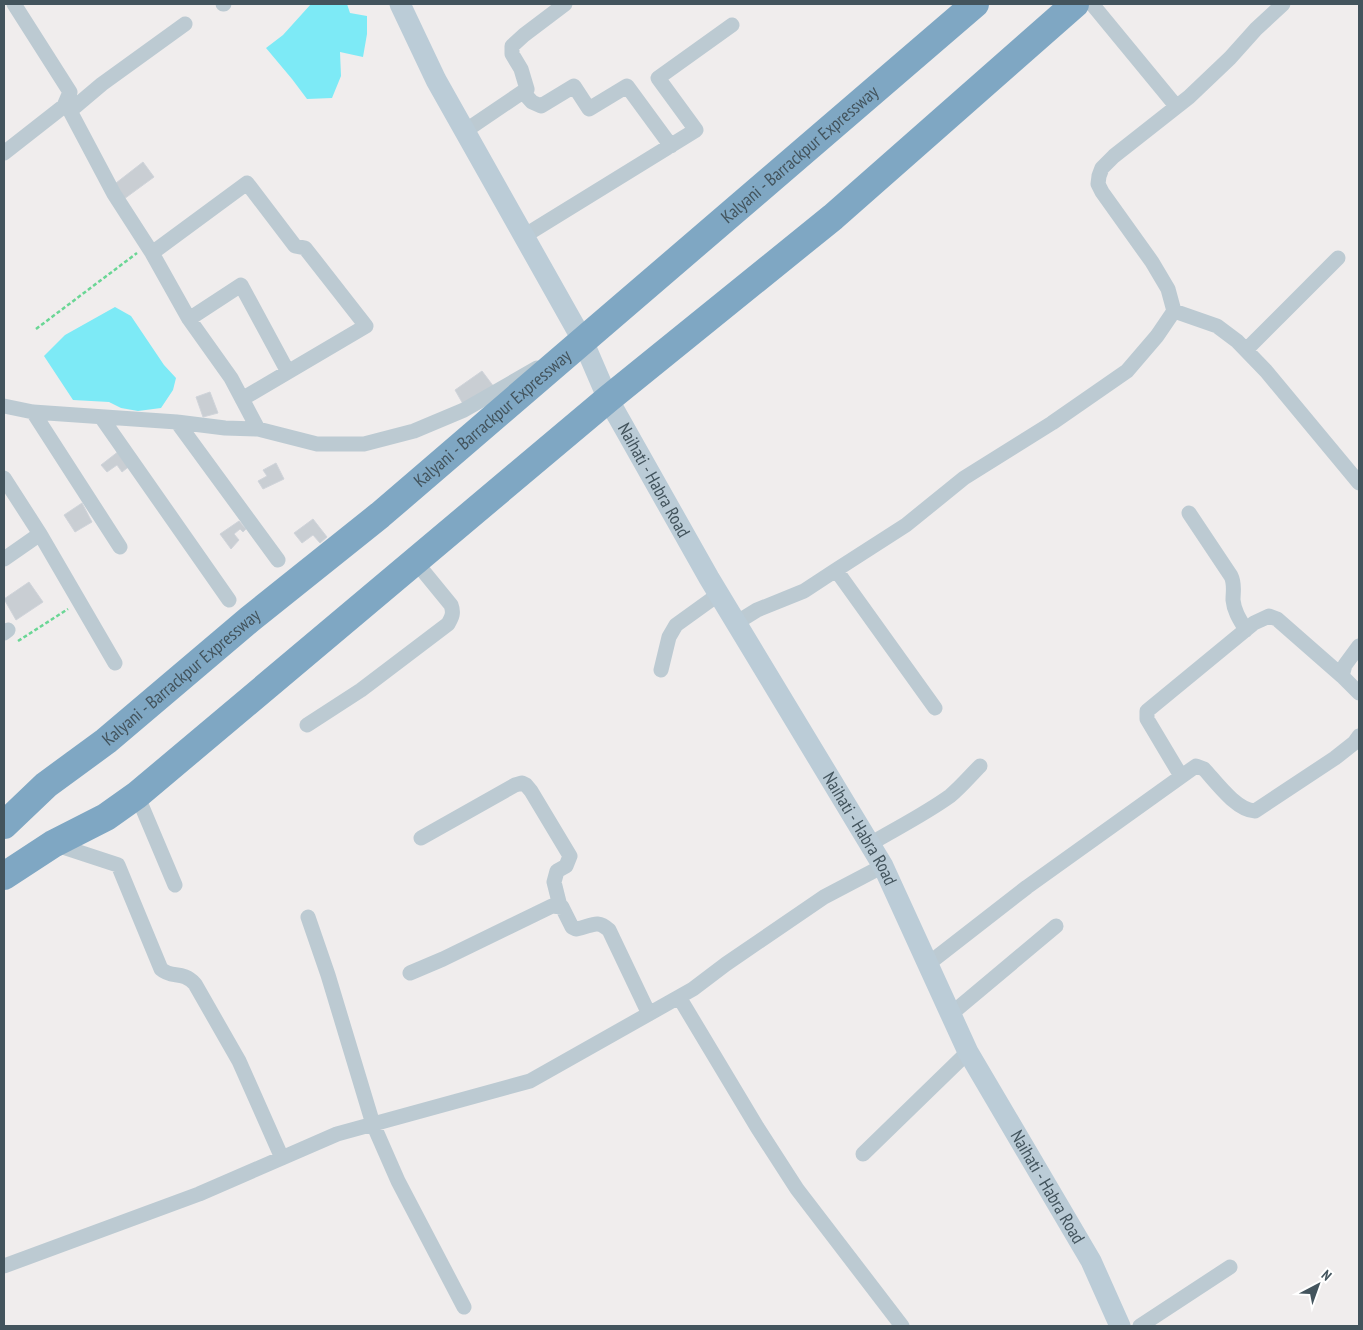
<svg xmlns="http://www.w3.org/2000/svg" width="1363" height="1330" font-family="'PT Sans Narrow',sans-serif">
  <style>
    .water { fill: #7deaf6 }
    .building { fill: #c9ced3; stroke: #d0d4da }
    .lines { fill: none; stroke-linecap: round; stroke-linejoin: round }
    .path { stroke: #6ad695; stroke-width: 2.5; stroke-dasharray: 4 2.5; stroke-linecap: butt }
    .street { stroke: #bccad2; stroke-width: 15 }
    .secondary { stroke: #bbccd7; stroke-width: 21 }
    .highway { stroke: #7fa7c3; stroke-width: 28 }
    .labels { text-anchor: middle; stroke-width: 5; stroke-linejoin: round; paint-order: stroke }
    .street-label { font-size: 18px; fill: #43545d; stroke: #fff }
  </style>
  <rect width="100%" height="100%" fill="#f0eded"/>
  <path class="water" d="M311 4H347L350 13 367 16V34L363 57 340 52 341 76 332 98 307 99 292 79 266 48 283 35Z
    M115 307 131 316 164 365 176 378 173 390 161 408 138 411 121 408 109 402 73 400 44 356 65 335Z"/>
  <path class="building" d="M143 162 154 177 124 199 116 183Z
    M482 371 494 387 463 404 455 390Z
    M210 392 218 413 203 417 196 397Z
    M119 451 131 465 122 472 117 465 107 472 101 465Z
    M276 463 284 479 263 489 258 481 267 476 263 470Z
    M82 503 92 522 75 532 64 515Z
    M313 519 327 537 320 543 313 535 302 543 294 533Z
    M239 521 246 529 243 532 240 529 234 534 239 540 231 549 220 534Z
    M29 582 43 602 16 620 4 599Z"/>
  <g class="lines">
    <path class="path" d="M36 329 137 253
      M18 641 68 609"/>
    <path class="street" d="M14 4 70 92 64 106
      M223 4H224
      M1092 4 1176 106
      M523 92 532 102 541 106 574 86 589 109 627 86 671 146
      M70 111 102 84 185 24
      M465 131 527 89 521 69 512 54V46L524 35 565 4
      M4 153 64 106 70 111 114 194 152 253 189 319 231 378 258 429
      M524 236 696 130 658 78 732 25
      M152 253 247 183 295 246 305 248 366 326 242 399
      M1174 311 1217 326 1237 341 1266 371 1359 483
      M189 319 241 285 288 372
      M1246 350 1338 258
      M4 406 33 412 177 422 225 428 258 429 317 444H364L414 431 464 410 537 368
      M33 412 120 547
      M101 417 229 600
      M177 422 278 560
      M4 478 40 534 115 663
      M1189 513 1231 576C1235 584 1233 591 1233 600 1234 611 1240 620 1246 630
      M4 559 40 534
      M836 570 935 708
      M736 623 757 610 804 591 836 570 906 525 964 478 1052 423 1127 371 1157 336 1174 311 1168 289 1152 262 1102 192 1098 184 1099 176 1102 168 1114 156 1189 97 1230 58 1256 29 1283 4
      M4 633 8 630
      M1359 646 1345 665 1342 676 1359 693
      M661 670 669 637 676 625 719 594
      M307 725 361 690 448 624C452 617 454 613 451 605L415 561
      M1181 776 1147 719V711L1254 623 1269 616 1277 619 1342 676
      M137 795 175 885
      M421 838 515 785 522 783 526 785 531 791 570 856 566 866 557 871 554 882 560 906
      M54 844 118 865 161 969C172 979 182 970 195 984L239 1061 282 1158
      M870 844C897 828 925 814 950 796 961 787 970 776 980 766
      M308 917 328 975 373 1124 398 1181 464 1307
      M928 964 1027 887 1196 766 1204 769C1216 782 1236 810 1255 811L1335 758 1354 743 1359 736
      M410 973 443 959 552 906 562 907 572 927 576 929C591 927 596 918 609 930L649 1014
      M679 997 757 1127 797 1189 902 1326
      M951 1014 1056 926
      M863 1154 968 1052
      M4 1266 199 1194 337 1134 530 1081 693 989 726 964 824 897 883 866
      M1140 1326 1230 1267"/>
    <path class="secondary" id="s1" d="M400 4 436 80 583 341 608 399 709 578 883 866 968 1052 1091 1261 1120 1326"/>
    <g class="highway">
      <path id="s2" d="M4 825 46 785 106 741 250 619 380 515 975 4"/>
      <path d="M4 876 53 844 106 817 137 795 608 399 833 217 1075 4"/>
    </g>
  </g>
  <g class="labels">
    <g class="street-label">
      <text dy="6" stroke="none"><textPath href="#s2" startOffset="1041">Kalyani - Barrackpur Expressway</textPath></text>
      <text dy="6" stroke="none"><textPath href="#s2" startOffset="636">Kalyani - Barrackpur Expressway</textPath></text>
      <text dy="6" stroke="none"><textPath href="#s1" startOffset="540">Naihati - Habra Road</textPath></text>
      <text dy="6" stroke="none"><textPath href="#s2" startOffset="231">Kalyani - Barrackpur Expressway</textPath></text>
      <text dy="6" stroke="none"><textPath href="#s1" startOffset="945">Naihati - Habra Road</textPath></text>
      <text dy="6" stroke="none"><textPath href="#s1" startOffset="1350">Naihati - Habra Road</textPath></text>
    </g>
  </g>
  <rect width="1363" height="1330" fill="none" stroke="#43545d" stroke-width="10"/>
  <g transform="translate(1318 1285) rotate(41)" stroke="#ffffff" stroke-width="4" paint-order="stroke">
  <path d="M0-4L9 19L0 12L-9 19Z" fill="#43545d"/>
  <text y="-8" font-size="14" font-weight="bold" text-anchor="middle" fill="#43545d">N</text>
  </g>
</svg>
